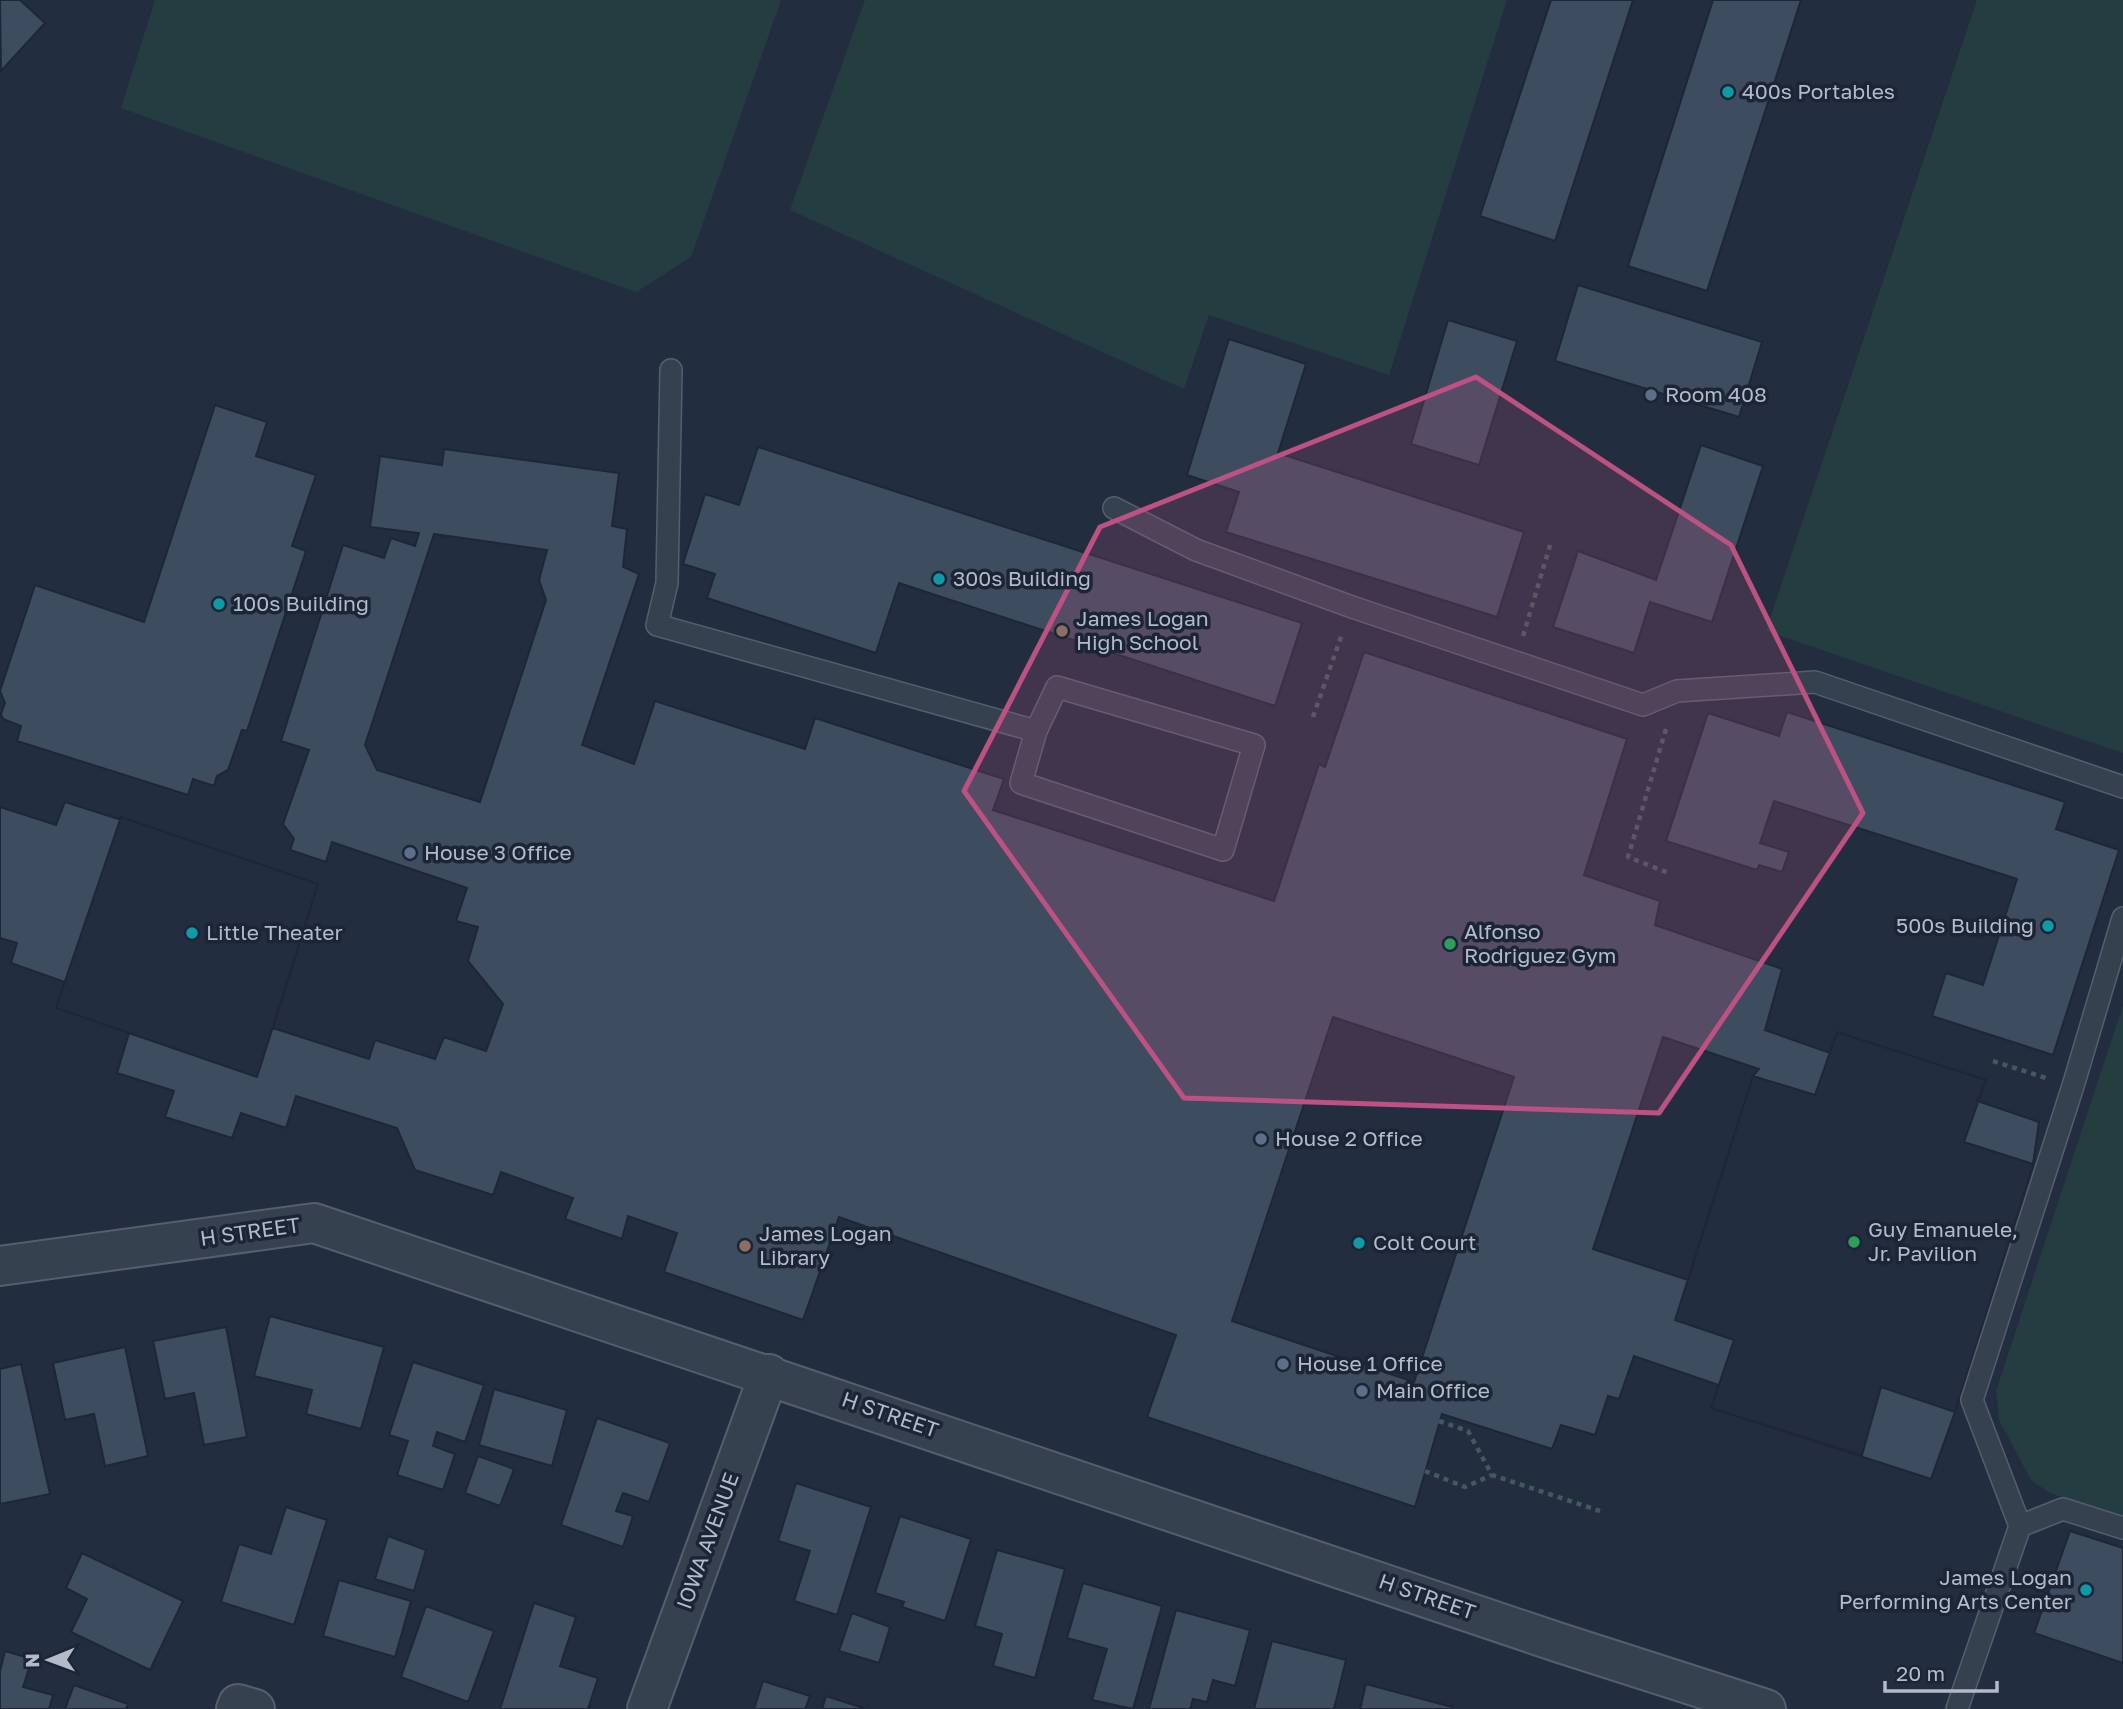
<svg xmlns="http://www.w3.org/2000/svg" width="2123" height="1709" font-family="'Golos Text',sans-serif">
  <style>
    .green { fill: #243d41 }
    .building { fill: #3e4c60; stroke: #1d2737; stroke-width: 2; fill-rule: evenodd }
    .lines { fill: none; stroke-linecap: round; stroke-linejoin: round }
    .service-casing { stroke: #545e6e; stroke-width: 24 }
    .minor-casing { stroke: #545e6e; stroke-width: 42 }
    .path { stroke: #425a5e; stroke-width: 4.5; stroke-dasharray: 5 5; stroke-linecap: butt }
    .service { stroke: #364150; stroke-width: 21 }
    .minor { stroke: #364150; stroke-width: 38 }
    .marked { fill: #bd5182; fill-opacity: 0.2; stroke: #bd5182; stroke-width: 5; stroke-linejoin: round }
    .culture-dot { fill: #0f9aa8; stroke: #1b2535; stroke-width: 2.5 }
    .service-dot { fill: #5c6f8a; stroke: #1b2535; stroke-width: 2.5 }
    .education-dot { fill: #8d6e63; stroke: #1b2535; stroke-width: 2.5 }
    .leisure-dot { fill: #2e9e5b; stroke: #1b2535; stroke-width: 2.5 }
    .labels { text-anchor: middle; stroke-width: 7; stroke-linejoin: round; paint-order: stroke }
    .poi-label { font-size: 21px; fill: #b3bbcb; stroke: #1b2535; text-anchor: start }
    .street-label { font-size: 21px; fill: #b3bbcb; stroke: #1b2535 }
  </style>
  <rect width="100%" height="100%" fill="#222e40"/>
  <path class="green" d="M155 0H781L691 257 636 292 121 108Z
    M865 0H1507L1389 375 1209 315 1184 389 790 210Z
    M1977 0H2123V753L1766 631Z
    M2123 1005V1518L2050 1493 2031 1480 1999 1420 1996 1391Z"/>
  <path class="building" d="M0 0H20L45 23 1 71Z
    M1551 0H1633L1555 241 1480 216Z
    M1713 0H1801L1707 291 1628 266Z
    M1578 285 1762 342 1739 417 1555 361Z
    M1448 320 1517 341 1479 465 1411 444Z
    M1229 339 1306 364 1278 453 1524 532 1497 617 1226 532 1239 492 1187 475Z
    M215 405 267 422 256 456 316 475 292 546 306 551 247 731 242 730 228 770 217 776 214 786 193 779 188 795 17 741 21 726 3 719 1 714 5 703 0 691 35 585 144 622Z
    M1701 445 1763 466 1712 622 1650 602 1634 653 1553 627 1578 551 1656 580Z
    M758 447 1302 623 1275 706 899 583 876 653 707 598 715 574 683 564 705 494 739 505Z
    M444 449 619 473 612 526 627 529 623 567 639 574 582 745 634 764 655 701 805 749 815 718 1004 779 993 810 1274 901 1319 764 1325 767 1364 652 1627 739 1584 875 1660 901 1655 925 1782 969 1765 1030 1830 1053 1837 1032 1986 1080 1977 1101 2039 1122 2033 1164 1955 1412 1931 1479 1711 1408 1719 1385 1634 1356 1619 1399 1608 1396 1595 1435 1561 1425 1552 1449 1442 1414 1415 1507 1147 1417 1176 1335 839 1217 803 1320 664 1272 677 1233 628 1216 622 1239 565 1219 573 1198 501 1172 493 1195 415 1170 397 1128 296 1096 286 1128 241 1113 232 1138 165 1117 174 1091 117 1073 129 1033 56 1008 65 982 11 963 17 943 0 938V807L56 825 65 802 118 819 121 817 318 884 273 1028 369 1059 375 1040 435 1059 444 1037 486 1051 503 1004 468 961 478 927 456 921 467 888 332 842 326 862 290 850 294 839 283 824 309 750 281 741 343 545 384 558 391 538 415 546 419 533 370 527 380 456 442 465ZM434 534 547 550 539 580 546 600 480 802 377 770 365 745ZM1333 1017 1514 1077 1414 1382 1232 1321ZM1663 1037 1759 1069 1753 1076 1688 1280 1593 1249Z
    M1787 712 2065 802 2056 829 2119 850 2053 1055 1932 1016 1946 973 1983 985 2017 879 1774 801 1760 843 1789 852 1782 872 1759 865 1757 870 1666 841 1708 713 1779 736Z
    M121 817 318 884 257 1077 56 1008Z
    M1837 1032 1986 1080 1964 1142 2033 1164 1955 1412 1881 1387 1862 1455 1711 1408 1734 1340 1675 1320 1753 1076 1815 1095Z
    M270 1316 384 1347 361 1429 306 1414 312 1390 254 1376Z
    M226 1327 247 1437 204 1445 194 1393 165 1399 153 1341Z
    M125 1347 148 1456 105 1466 94 1414 65 1420 53 1363Z
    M413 1362 484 1385 465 1442 437 1432 433 1446 455 1454 443 1490 397 1475 408 1441 389 1435Z
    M21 1364 50 1494 0 1504V1369Z
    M494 1389 567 1410 552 1466 479 1445Z
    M597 1418 670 1443 649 1502 623 1493 616 1511 633 1516 623 1547 561 1525Z
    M478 1456 514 1469 500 1506 465 1493Z
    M796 1483 871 1507 837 1615 794 1601 810 1551 778 1541Z
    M286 1507 327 1520 294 1625 221 1602 239 1544 271 1554Z
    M900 1516 971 1539 945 1621 902 1607 904 1602 875 1593Z
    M2070 1531 2123 1548V1663L2034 1633Z
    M388 1536 426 1550 414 1591 375 1579Z
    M997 1550 1065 1569 1035 1678 993 1666 1002 1634 975 1626Z
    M82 1553 183 1601 150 1670 71 1632 87 1599 66 1588Z
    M339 1580 411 1601 395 1657 323 1636Z
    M1083 1583 1162 1606 1133 1709 1092 1700 1107 1649 1067 1638Z
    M534 1603 576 1617 560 1666 598 1678 588 1709H500Z
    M426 1606 494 1631 468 1702 401 1677Z
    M1176 1610 1250 1630 1235 1686 1213 1680 1207 1702 1193 1699 1190 1709H1149Z
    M852 1613 890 1627 879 1663 839 1651Z
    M1272 1641 1346 1660 1334 1709H1254Z
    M5 1651 32 1659 23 1687 53 1695 49 1709H0V1671Z
    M763 1681 810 1696 805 1709H754Z
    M1366 1684 1452 1707V1709H1360Z
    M74 1685 128 1704 126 1709H65Z
    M826 1696 866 1709H822Z"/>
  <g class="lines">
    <defs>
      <path id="service" d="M671 370 667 583 657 625 1036 731 1021 783 1223 850 1254 745 1057 687 1036 731
        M1114 508 1196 550 1352 607 1643 705 1677 691 1815 682 2123 787
        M2020 1526 2063 1509 2123 1528
        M1957 1709 2020 1526 1972 1400 2073 1086 2123 918"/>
      <path id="minor" d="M0 1266 314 1223 1557 1642 1766 1709
        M236 1709 238 1704 255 1709
        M647 1709 769 1374"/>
    </defs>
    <use href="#service" class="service-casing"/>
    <use href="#minor" class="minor-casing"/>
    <path class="path" d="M1523 636 1551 542
      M1313 717 1342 634
      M1666 729 1628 857 1671 874
      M1993 1061 2046 1078
      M1439 1421 1468 1431 1492 1475 1600 1511
      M1425 1471 1465 1487 1492 1475"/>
    <use href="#service" class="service"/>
    <use href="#minor" class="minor"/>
  </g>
  <path class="marked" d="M1476 377 1731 545 1863 813 1659 1113 1184 1098 964 791 1100 527Z"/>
  <g class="culture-dot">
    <circle cx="1728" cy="92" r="7"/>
    <circle cx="939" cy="579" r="7"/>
    <circle cx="219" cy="604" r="7"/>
    <circle cx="2048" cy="926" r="7"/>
    <circle cx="192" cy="933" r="7"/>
    <circle cx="1359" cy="1243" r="7"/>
    <circle cx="2086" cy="1590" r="7"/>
  </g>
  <g class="service-dot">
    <circle cx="1651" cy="395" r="7"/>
    <circle cx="410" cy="853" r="7"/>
    <circle cx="1261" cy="1139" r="7"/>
    <circle cx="1283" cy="1364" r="7"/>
    <circle cx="1362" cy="1391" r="7"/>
  </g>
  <g class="education-dot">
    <circle cx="1062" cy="631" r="7"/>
    <circle cx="745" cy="1246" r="7"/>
  </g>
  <g class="leisure-dot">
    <circle cx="1450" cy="944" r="7"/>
    <circle cx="1854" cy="1242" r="7"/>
  </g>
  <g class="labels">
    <g class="poi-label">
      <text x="1742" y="99">400s Portables</text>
      <text x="1665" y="402">Room 408</text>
      <text x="953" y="586">300s Building</text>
      <text x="233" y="611">100s Building</text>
      <text x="1076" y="626">James Logan<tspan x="1076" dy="24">High School</tspan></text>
      <text x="424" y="860">House 3 Office</text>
      <text x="2034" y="933" text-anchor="end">500s Building</text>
      <text x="1464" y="939">Alfonso<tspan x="1464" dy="24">Rodriguez Gym</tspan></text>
      <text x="206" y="940">Little Theater</text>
      <text x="1275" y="1146">House 2 Office</text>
      <text x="1868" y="1237">Guy Emanuele,<tspan x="1868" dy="24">Jr. Pavilion</tspan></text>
      <text x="759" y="1241">James Logan<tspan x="759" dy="24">Library</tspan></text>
      <text x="1373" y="1250">Colt Court</text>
      <text x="1297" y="1371">House 1 Office</text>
      <text x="1376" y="1398">Main Office</text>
      <text x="2072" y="1585" text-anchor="end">James Logan<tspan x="2072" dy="24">Performing Arts Center</tspan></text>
    </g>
    <g class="street-label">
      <text transform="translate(250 1232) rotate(-8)" y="7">H STREET</text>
      <text transform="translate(890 1415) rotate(19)" y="7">H STREET</text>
      <text transform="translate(708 1541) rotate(-70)" y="7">IOWA AVENUE</text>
      <text transform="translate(1427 1597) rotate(19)" y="7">H STREET</text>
    </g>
  </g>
  <g transform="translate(49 1660) rotate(269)" stroke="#1b2535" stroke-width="5" paint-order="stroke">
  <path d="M0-5L12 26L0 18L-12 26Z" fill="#b3bbcb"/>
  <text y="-10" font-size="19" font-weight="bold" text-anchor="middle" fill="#b3bbcb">N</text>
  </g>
  <path d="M1885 1681v10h112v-10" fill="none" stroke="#b3bbcb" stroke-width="3.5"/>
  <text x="1896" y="1681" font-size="21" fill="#b3bbcb" stroke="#1b2535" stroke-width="5" paint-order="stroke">20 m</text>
</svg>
